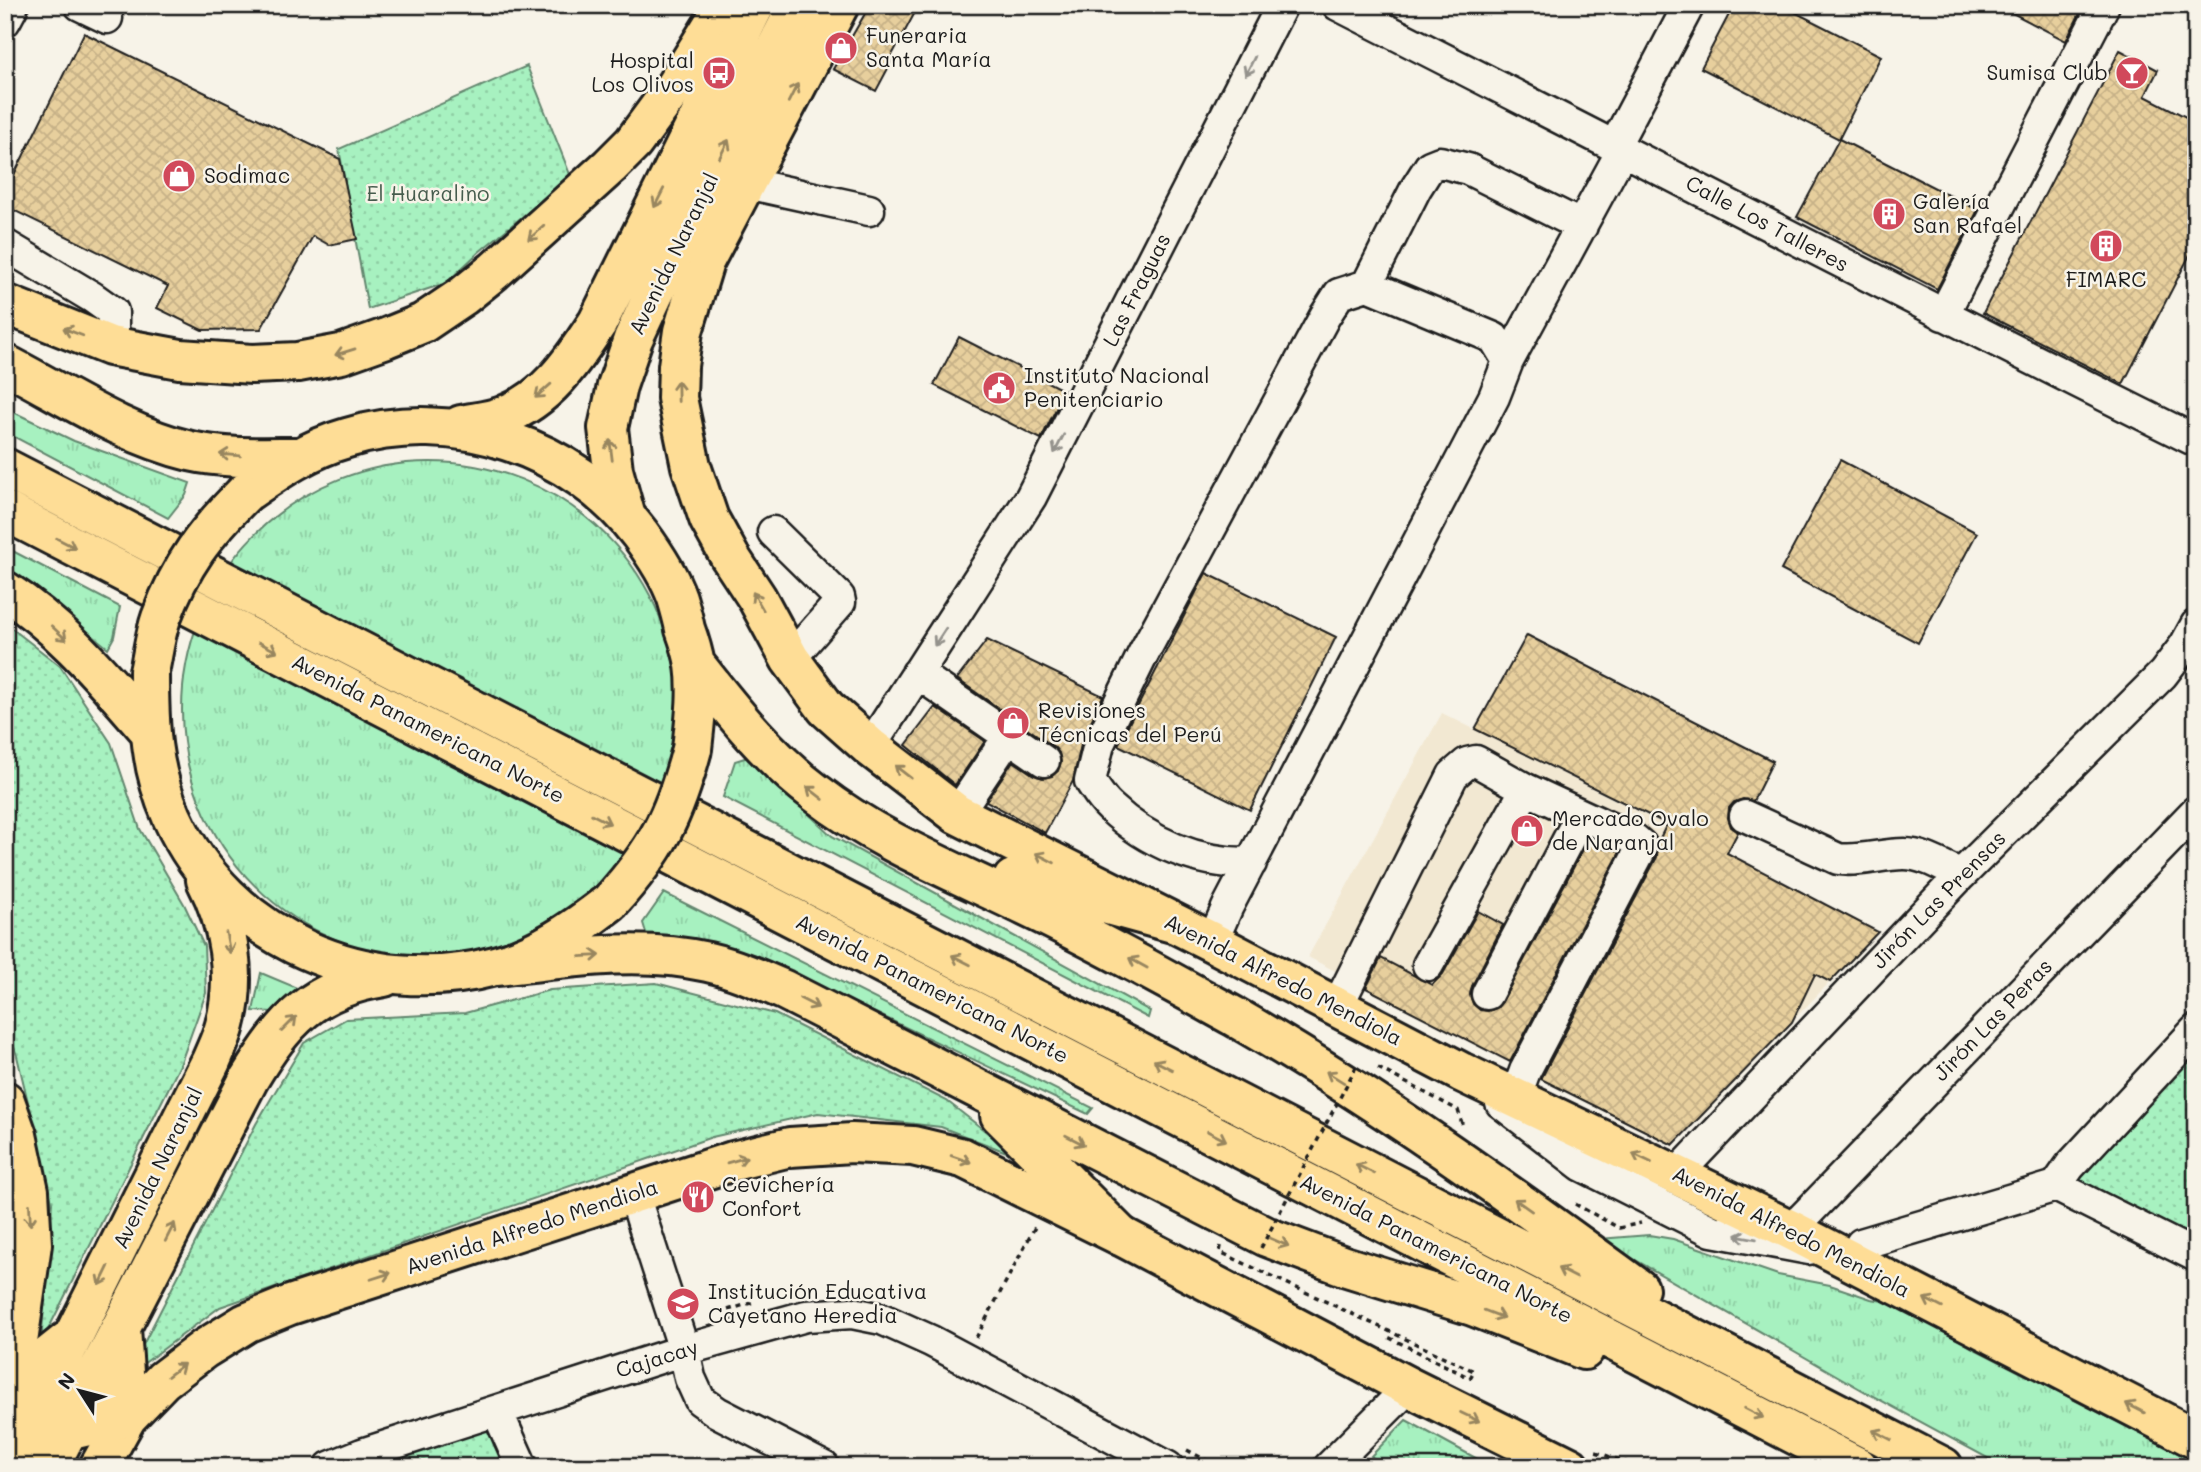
<svg xmlns="http://www.w3.org/2000/svg" width="2201" height="1472" font-family="Mali,sans-serif">
  <style>
    .built { fill: #f2e8d2 }
    .grass { fill: url(#grass-tufts); stroke: #62866e; stroke-width: 2 }
    .park { fill: url(#park-dots); stroke: #62866e; stroke-width: 2 }
    .building { fill: url(#building-cross-hatch); stroke: #1c1c1c; stroke-width: 2 }
    .lines { fill: none; stroke-linecap: round; stroke-linejoin: round }
    .minor-casing { stroke: #1c1c1c; stroke-width: 35 }
    .major-casing { stroke: #1c1c1c; stroke-width: 44 }
    .highway-casing { stroke: #1c1c1c; stroke-width: 44 }
    .path { stroke: #1c1c1c; stroke-width: 3.5; stroke-dasharray: 5 5; stroke-linecap: butt }
    .minor { stroke: #f7f3e8; stroke-width: 30 }
    .major { stroke: #fedd96; stroke-width: 38 }
    .highway { stroke: #fedd96; stroke-width: 38 }
    .highway-bridge-casing { stroke: #1c1c1c; stroke-width: 44; stroke-linecap: butt }
    .path-bridge { stroke: #1c1c1c; stroke-width: 3.5; stroke-dasharray: 5 5; stroke-linecap: butt }
    .highway-bridge { stroke: #fedd96; stroke-width: 38 }
    .oneway { stroke: #94928c }
    .oneway2 { stroke: #98865f }
    .labels { text-anchor: middle; stroke-width: 5; stroke-linejoin: round; paint-order: stroke }
    .poi-label { font-size: 21px; fill: #1c1c1c; stroke: #f7f3e8; text-anchor: start }
    .park-label { font-size: 21px; fill: #465c4d; stroke: #f7f3e8 }
    .street-label { font-size: 21px; fill: #1c1c1c; stroke: #f7f3e8 }
  </style>
  <defs>
    <pattern id="grass-tufts" width="24" height="20" patternUnits="userSpaceOnUse" patternTransform="scale(1.75)"><rect width="24" height="20" fill="#a7f1c0"/><path d="M3 7l-1-3M5 7V3M7 7l1-3M15 17l-1-3M17 17v-4M19 17l1-3" fill="none" stroke="#8fcea4"/></pattern>
    <pattern id="park-dots" width="8" height="8" patternUnits="userSpaceOnUse" patternTransform="scale(1.75)"><rect width="8" height="8" fill="#a7f1c0"/><path d="M2 2h.1M6 6h.1" fill="none" stroke="#8fcea4" stroke-width="1.8" stroke-linecap="round"/></pattern>
    <pattern id="building-cross-hatch" width="8" height="8" patternUnits="userSpaceOnUse" patternTransform="scale(1.75)"><rect width="8" height="8" fill="#e7cf9d"/><path d="M0 0l8 8M0 8l8-8" fill="none" stroke="#c6b187"/></pattern>
  </defs>
  <rect width="100%" height="100%" fill="#f7f3e8"/>
  <filter id="ink" filterUnits="userSpaceOnUse"><feTurbulence type="fractalNoise" baseFrequency=".0143" numOctaves="2"/><feDisplacementMap in="SourceGraphic" scale="14" xChannelSelector="R" yChannelSelector="G"/><feConvolveMatrix kernelMatrix="1 2 1 2 8 2 1 2 1" color-interpolation-filters="sRGB"/></filter>
  <g filter="url(#ink)">
    <path class="built" d="M1442 713 1878 932 1673 1145 1308 957Z"/>
    <path class="grass" d="M5 408 74 441 190 483 186 495 168 518 5 432Z
      M182 710a248 248 0 1 1 496 0a248 248 0 1 1-496 0Z
      M5 547 120 607 114 637 108 648 5 565Z
      M748 757 832 836 1150 1011 1148 1018 723 797 735 761Z
      M664 893 1093 1108 1088 1114 760 958 647 936 643 923Z
      M261 973 297 988 273 1012 253 1011Z
      M1649 1235 1673 1239 1778 1275 1830 1285 1871 1299 1896 1303 1973 1348 2196 1462V1467H2004L1869 1394 1599 1239Z
      M1406 1420 1492 1467H1384L1371 1456Z"/>
    <path class="park" d="M527 66 571 177 479 252 446 283 368 309 339 149Z
      M5 623 60 666 111 743 140 829 184 904 204 946 206 993 180 1065 41 1344 52 1203 17 1056 5 1020Z
      M656 983 775 1014 947 1101 1017 1156 941 1127 818 1113 712 1137 220 1307 127 1376 256 1124 304 1043 346 1019 465 1013 550 990Z
      M2196 1037V1248L2076 1184 2069 1175Z
      M492 1423 511 1467H354Z"/>
    <path class="building" d="M870 5H919L891 57 893 59 876 91 833 69Z
      M1734 5H1781L1881 56 1839 139 1701 68Z
      M1997 5H2084L2066 41Z
      M84 33 340 159 357 239 329 245 313 236 261 329 202 330 157 308 168 286 5 206V193Z
      M2120 50 2158 70 2145 96 2196 122V243L2123 384 1983 313Z
      M1839 139 1978 210 1937 289 1797 217Z
      M959 337 1065 391 1041 439 934 385Z
      M1840 460 1977 533 1918 643 1781 570Z
      M1206 573 1336 637 1250 810 1118 745Z
      M1527 635 1773 761 1753 801 1743 799 1734 802 1729 808 1728 818 1731 827 1738 832 1727 853 1878 932 1830 982 1815 974 1792 1022 1673 1145 1541 1079 1657 857 1658 842 1667 824 1475 729Z
      M987 640 1103 696 1082 740 1073 781 1045 833 986 801 1013 761 1034 775 1043 778 1052 776 1058 771 1061 762 1059 753 1054 747 957 679Z
      M935 707 985 741 955 785 906 745Z
      M1588 840 1604 849 1606 845 1620 852 1510 1062 1366 988 1381 958 1432 985 1443 974 1478 911 1503 925 1472 986 1470 995 1473 1004 1480 1010 1488 1011 1497 1008 1502 1002Z"/>
    <g class="lines">
      <defs>
        <path id="minor" d="M80 5 107 18
          M1338 5C1624 150 1909 299 2196 441
          M5 21 12 8 6 5
          M1615 145 1689 5
          M746 183 869 210
          M5 245 92 297 113 312V328L110 346
          M1367 285 1416 188 1430 166 1440 162 1468 169 1582 226
          M1943 315 2104 5
          M1508 361 1623 149
          M773 532 839 597 840 602 790 659
          M917 673 1044 761
          M870 747 1031 497 1282 5
          M957 814 1009 736
          M1745 816 1838 859C1861 862 1881 854 1904 854 1924 854 1944 867 1961 875
          M1212 942 1228 906 1494 397 1508 361 1494 338 1367 285 1339 294 1325 316 1143 654 1099 744 1090 781C1096 790 1102 800 1110 807 1148 843 1199 864 1251 863
          M1428 965 1526 789
          M1487 994 1581 815
          M1337 1007 1453 775 1467 763 1476 761 1526 789 1634 839 1641 845V849L1525 1071 1515 1098
          M1501 1103 1581 1165 1712 1231 1809 1249
          M1677 1174 1961 875 2163 674 2185 645 2196 625
          M2056 1186 2070 1166 2196 1030
          M2056 1186 2196 1256
          M634 1195 684 1350 690 1378 700 1400 717 1412 824 1467
          M1791 1230 2196 811
          M1861 1244 2056 1186
          M497 1411 522 1467
          M330 1467 362 1454 684 1350 806 1316 852 1313 882 1319 931 1341 1168 1467
          M1329 1467 1409 1387"/>
        <path id="major" d="M839 5 704 262 683 331 678 366 677 398 691 466 709 519 730 557 757 598 790 659 826 708 870 747 957 814 1212 942 1461 1072 1791 1230 2196 1439
          M5 304 110 346 180 359 252 364 298 362 341 354 386 338 423 323 463 296 494 271 610 166 633 143 675 86 725 5
          M5 1101 17 1135 29 1191 32 1244 19 1335 5 1393
          M99 1467 127 1417 163 1380 204 1349 246 1323 290 1305 733 1161 790 1147 852 1143 913 1146 963 1158 1121 1236 1409 1387 1570 1467"/>
        <path id="highway" d="M5 364C65 395 124 435 190 451 225 459 263 457 298 457
          M461 425C475 422 490 421 503 416 548 399 573 360 598 322L755 5
          M5 468 1943 1467
          M245 493C277 471 308 449 347 438 453 406 573 446 640 534 654 553 669 575 677 598 680 608 683 619 685 629 689 640 693 653 695 665 699 692 695 721 692 749
          M5 511 1858 1467
          M626 517 613 470 608 428 617 386 633 339 686 225 798 5
          M5 591C62 627 105 680 149 730
          M695 664C732 711 768 757 816 793 879 842 956 872 1027 907 1098 941 1166 979 1235 1017 1376 1098 1508 1193 1639 1289
          M149 672C149 725 150 767 172 817 227 939 368 1000 495 966 539 955 575 929 610 902
          M1013 879 1173 923
          M498 966C566 958 639 946 708 962 734 968 759 979 784 990L1267 1237 1344 1266 1473 1306 1584 1350
          M1000 1115 1121 1236
          M67 1431 127 1417 121 1328
          M25 1434 7 1389 66 1342
          M8 1467 211 1061C216 1049 222 1037 225 1025 238 976 229 924 206 880
          M49 1467 249 1079C285 1020 313 988 384 977"/>
      </defs>
      <use href="#minor" class="minor-casing"/>
      <use href="#major" class="major-casing"/>
      <use href="#highway" class="highway-casing"/>
      <path class="path" d="M1378 1068 1458 1110 1463 1127
        M1575 1204 1619 1228 1641 1223
        M1221 1246 1220 1252 1474 1371 1470 1378 1388 1337
        M728 1310 754 1302
        M976 1338 1035 1227
        M1187 1450 1219 1467
        M1596 1452 1640 1467
        M1370 1459 1379 1467"/>
      <use href="#minor" class="minor"/>
      <use href="#major" class="major"/>
      <use href="#highway" class="highway"/>
      <defs>
        <path id="highway-bridge" d="M149 672C153 654 155 635 161 618 181 564 205 533 245 493
          M610 902C657 850 674 817 692 749"/>
      </defs>
      <use href="#highway-bridge" class="highway-bridge-casing"/>
      <path class="path-bridge" d="M1261 1248 1356 1067"/>
      <use href="#highway-bridge" class="highway-bridge"/>
    </g>
    <defs><path id="oneway-shaft" d="M-6 0H5M1.5-3L5.5 0L1.5 3" fill="none" stroke-width="1.6" stroke-linecap="round" stroke-linejoin="round" transform="scale(1.75)"/></defs>
    <g class="oneway">
      <use href="#oneway-shaft" transform="translate(1250 66) rotate(117)"/>
      <use href="#oneway-shaft" transform="translate(1059 444) rotate(117)"/>
      <use href="#oneway-shaft" transform="translate(940 637) rotate(123)"/>
      <use href="#oneway-shaft" transform="translate(1746 1237) rotate(-170)"/>
    </g>
    <g class="oneway2">
      <use href="#oneway-shaft" transform="translate(793 93) rotate(-63)"/>
      <use href="#oneway-shaft" transform="translate(724 149) rotate(-63)"/>
      <use href="#oneway-shaft" transform="translate(659 198) rotate(117)"/>
      <use href="#oneway-shaft" transform="translate(536 233) rotate(139)"/>
      <use href="#oneway-shaft" transform="translate(73 332) rotate(-159)"/>
      <use href="#oneway-shaft" transform="translate(345 352) rotate(163)"/>
      <use href="#oneway-shaft" transform="translate(543 391) rotate(139)"/>
      <use href="#oneway-shaft" transform="translate(678 391) rotate(-91)"/>
      <use href="#oneway-shaft" transform="translate(611 450) rotate(-97)"/>
      <use href="#oneway-shaft" transform="translate(230 455) rotate(-175)"/>
      <use href="#oneway-shaft" transform="translate(66 543) rotate(27)"/>
      <use href="#oneway-shaft" transform="translate(758 601) rotate(-120)"/>
      <use href="#oneway-shaft" transform="translate(59 633) rotate(43)"/>
      <use href="#oneway-shaft" transform="translate(268 647) rotate(27)"/>
      <use href="#oneway-shaft" transform="translate(903 772) rotate(-142)"/>
      <use href="#oneway-shaft" transform="translate(815 793) rotate(-142)"/>
      <use href="#oneway-shaft" transform="translate(601 819) rotate(27)"/>
      <use href="#oneway-shaft" transform="translate(1045 858) rotate(-153)"/>
      <use href="#oneway-shaft" transform="translate(228 943) rotate(79)"/>
      <use href="#oneway-shaft" transform="translate(590 956) rotate(-3)"/>
      <use href="#oneway-shaft" transform="translate(961 960) rotate(-153)"/>
      <use href="#oneway-shaft" transform="translate(1138 963) rotate(-151)"/>
      <use href="#oneway-shaft" transform="translate(809 1003) rotate(27)"/>
      <use href="#oneway-shaft" transform="translate(289 1024) rotate(-45)"/>
      <use href="#oneway-shaft" transform="translate(1163 1065) rotate(-153)"/>
      <use href="#oneway-shaft" transform="translate(1335 1077) rotate(-148)"/>
      <use href="#oneway-shaft" transform="translate(1217 1136) rotate(27)"/>
      <use href="#oneway-shaft" transform="translate(1075 1140) rotate(27)"/>
      <use href="#oneway-shaft" transform="translate(1642 1158) rotate(-155)"/>
      <use href="#oneway-shaft" transform="translate(961 1159) rotate(19)"/>
      <use href="#oneway-shaft" transform="translate(737 1160) rotate(-16)"/>
      <use href="#oneway-shaft" transform="translate(1365 1169) rotate(-153)"/>
      <use href="#oneway-shaft" transform="translate(1523 1205) rotate(-145)"/>
      <use href="#oneway-shaft" transform="translate(30 1215) rotate(87)"/>
      <use href="#oneway-shaft" transform="translate(170 1232) rotate(-63)"/>
      <use href="#oneway-shaft" transform="translate(1279 1242) rotate(23)"/>
      <use href="#oneway-shaft" transform="translate(1567 1273) rotate(-153)"/>
      <use href="#oneway-shaft" transform="translate(104 1276) rotate(116)"/>
      <use href="#oneway-shaft" transform="translate(381 1276) rotate(-18)"/>
      <use href="#oneway-shaft" transform="translate(1933 1303) rotate(-153)"/>
      <use href="#oneway-shaft" transform="translate(1494 1314) rotate(21)"/>
      <use href="#oneway-shaft" transform="translate(176 1370) rotate(-38)"/>
      <use href="#oneway-shaft" transform="translate(2135 1408) rotate(-153)"/>
      <use href="#oneway-shaft" transform="translate(1754 1413) rotate(27)"/>
      <use href="#oneway-shaft" transform="translate(1470 1417) rotate(26)"/>
      <use href="#oneway-shaft" transform="translate(1882 1435) rotate(-153)"/>
    </g>
  </g>
  <defs>
    <symbol id="shop-disc" viewBox="-11 -11 22 22"><circle r="9.5" fill="#d1495b" stroke="#f7f3e8"/><path d="M-5-2.5h2.3a2.7 3.5 0 0 1 5.4 0H5L5.5 6h-11ZM-1.5-2.5h3a1.5 2.3 0 0 0-3 0Z" fill="#fff"/></symbol>
    <symbol id="bus-disc" viewBox="-11 -11 22 22"><circle r="9.5" fill="#d1495b" stroke="#f7f3e8"/><path d="M-5-6H5V4H4V6H2V4H-2V6H-4V4H-5ZM-3.5-4V0h7V-4ZM-3.5 1.2v1.5H-2V1.2ZM2 1.2v1.5H3.5V1.2Z" fill="#fff"/></symbol>
    <symbol id="bar-disc" viewBox="-11 -11 22 22"><circle r="9.5" fill="#d1495b" stroke="#f7f3e8"/><path d="M-6-5H6L.8 .8V4.5H3.5V6h-7V4.5H-.8V.8Z" fill="#fff"/></symbol>
    <symbol id="building-disc" viewBox="-11 -11 22 22"><circle r="9.5" fill="#d1495b" stroke="#f7f3e8"/><path d="M-4-6H4V6H1V3H-1V6H-4ZM-2.5-4.3h1.7v1.8h-1.7ZM.8-4.3h1.7v1.8H.8ZM-2.5-1h1.7V.8h-1.7ZM.8-1h1.7V.8H.8Z" fill="#fff"/></symbol>
    <symbol id="civic-disc" viewBox="-11 -11 22 22"><circle r="9.5" fill="#d1495b" stroke="#f7f3e8"/><path d="M-.6-6.5H3V-4.5H.6V-3L4-1V1h2V6H-6V1h2V-1L-.6-3ZM-1.2 2.5V6h2.4V2.5Z" fill="#fff"/></symbol>
    <symbol id="restaurant-disc" viewBox="-11 -11 22 22"><circle r="9.5" fill="#d1495b" stroke="#f7f3e8"/><path d="M-5-6h1v4h1v-4h1v4h1v-4h1v5L-1.5 .5V6h-2V.5L-5-1ZM5-6V6H3V1.5H1.5Q1.5-4 5-6Z" fill="#fff"/></symbol>
    <symbol id="school-disc" viewBox="-11 -11 22 22"><circle r="9.5" fill="#d1495b" stroke="#f7f3e8"/><path d="M0-5L7-2L0 1L-7-2ZM-4 1L0 2.5L4 1V4Q0 6-4 4Z" fill="#fff"/></symbol>
  </defs>
  <g fill-rule="evenodd">
    <use href="#shop-disc" x="822" y="29" width="38" height="38"/>
    <use href="#bus-disc" x="700" y="54" width="38" height="38"/>
    <use href="#bar-disc" x="2113" y="54" width="38" height="38"/>
    <use href="#shop-disc" x="160" y="157" width="38" height="38"/>
    <use href="#building-disc" x="1870" y="195" width="38" height="38"/>
    <use href="#building-disc" x="2087" y="227" width="38" height="38"/>
    <use href="#civic-disc" x="980" y="369" width="38" height="38"/>
    <use href="#shop-disc" x="994" y="704" width="38" height="38"/>
    <use href="#shop-disc" x="1508" y="812" width="38" height="38"/>
    <use href="#restaurant-disc" x="679" y="1178" width="38" height="38"/>
    <use href="#school-disc" x="664" y="1285" width="38" height="38"/>
  </g>
  <g class="labels">
    <g class="poi-label">
      <text x="866" y="43">Funeraria<tspan x="866" dy="24">Santa María</tspan></text>
      <text x="694" y="68" text-anchor="end">Hospital<tspan x="694" dy="24">Los Olivos</tspan></text>
      <text x="2108" y="80" text-anchor="end">Sumisa Club</text>
      <text x="204" y="183">Sodimac</text>
      <text x="1913" y="209">Galería<tspan x="1913" dy="24">San Rafael</tspan></text>
      <text x="2106" y="287" text-anchor="middle">FIMARC</text>
      <text x="1024" y="383">Instituto Nacional<tspan x="1024" dy="24">Penitenciario</tspan></text>
      <text x="1038" y="718">Revisiones<tspan x="1038" dy="24">Técnicas del Perú</tspan></text>
      <text x="1552" y="826">Mercado Ovalo<tspan x="1552" dy="24">de Naranjal</tspan></text>
      <text x="722" y="1192">Cevichería<tspan x="722" dy="24">Confort</tspan></text>
      <text x="708" y="1299">Institución Educativa<tspan x="708" dy="24">Cayetano Heredia</tspan></text>
    </g>
    <g class="park-label">
      <text x="428" y="201">El Huaralino</text>
    </g>
    <g class="street-label">
      <text transform="translate(1767 224) rotate(28)" y="7">Calle Los Talleres</text>
      <text transform="translate(674 254) rotate(-64)" y="7">Avenida Naranjal</text>
      <text transform="translate(1137 290) rotate(-63)" y="7">Las Fraguas</text>
      <text transform="translate(428 729) rotate(27)" y="7">Avenida Panamericana Norte</text>
      <text transform="translate(1939 900) rotate(-46)" y="7">Jirón Las Prensas</text>
      <text transform="translate(1283 980) rotate(27)" y="7">Avenida Alfredo Mendiola</text>
      <text transform="translate(932 989) rotate(27)" y="7">Avenida Panamericana Norte</text>
      <text transform="translate(1993 1020) rotate(-46)" y="7">Jirón Las Peras</text>
      <text transform="translate(158 1168) rotate(-64)" y="7">Avenida Naranjal</text>
      <text transform="translate(532 1227) rotate(-18)" y="7">Avenida Alfredo Mendiola</text>
      <text transform="translate(1791 1232) rotate(27)" y="7">Avenida Alfredo Mendiola</text>
      <text transform="translate(1436 1249) rotate(27)" y="7">Avenida Panamericana Norte</text>
      <text transform="translate(657 1359) rotate(-17)" y="7">Cajacay</text>
    </g>
  </g>
  <rect width="2201" height="1472" fill="none" stroke="#f7f3e8" stroke-width="28"/>
  <rect x="14" y="14" width="2173" height="1444" fill="none" stroke="#1c1c1c" stroke-width="2.5" filter="url(#ink)"/>
  <g transform="translate(80 1391) rotate(306)" stroke="#f7f3e8" stroke-width="5" paint-order="stroke">
  <path d="M0-5L12 26L0 18L-12 26Z" fill="#1c1c1c"/>
  <text y="-10" font-size="19" font-weight="bold" text-anchor="middle" fill="#1c1c1c">N</text>
  </g>
</svg>
